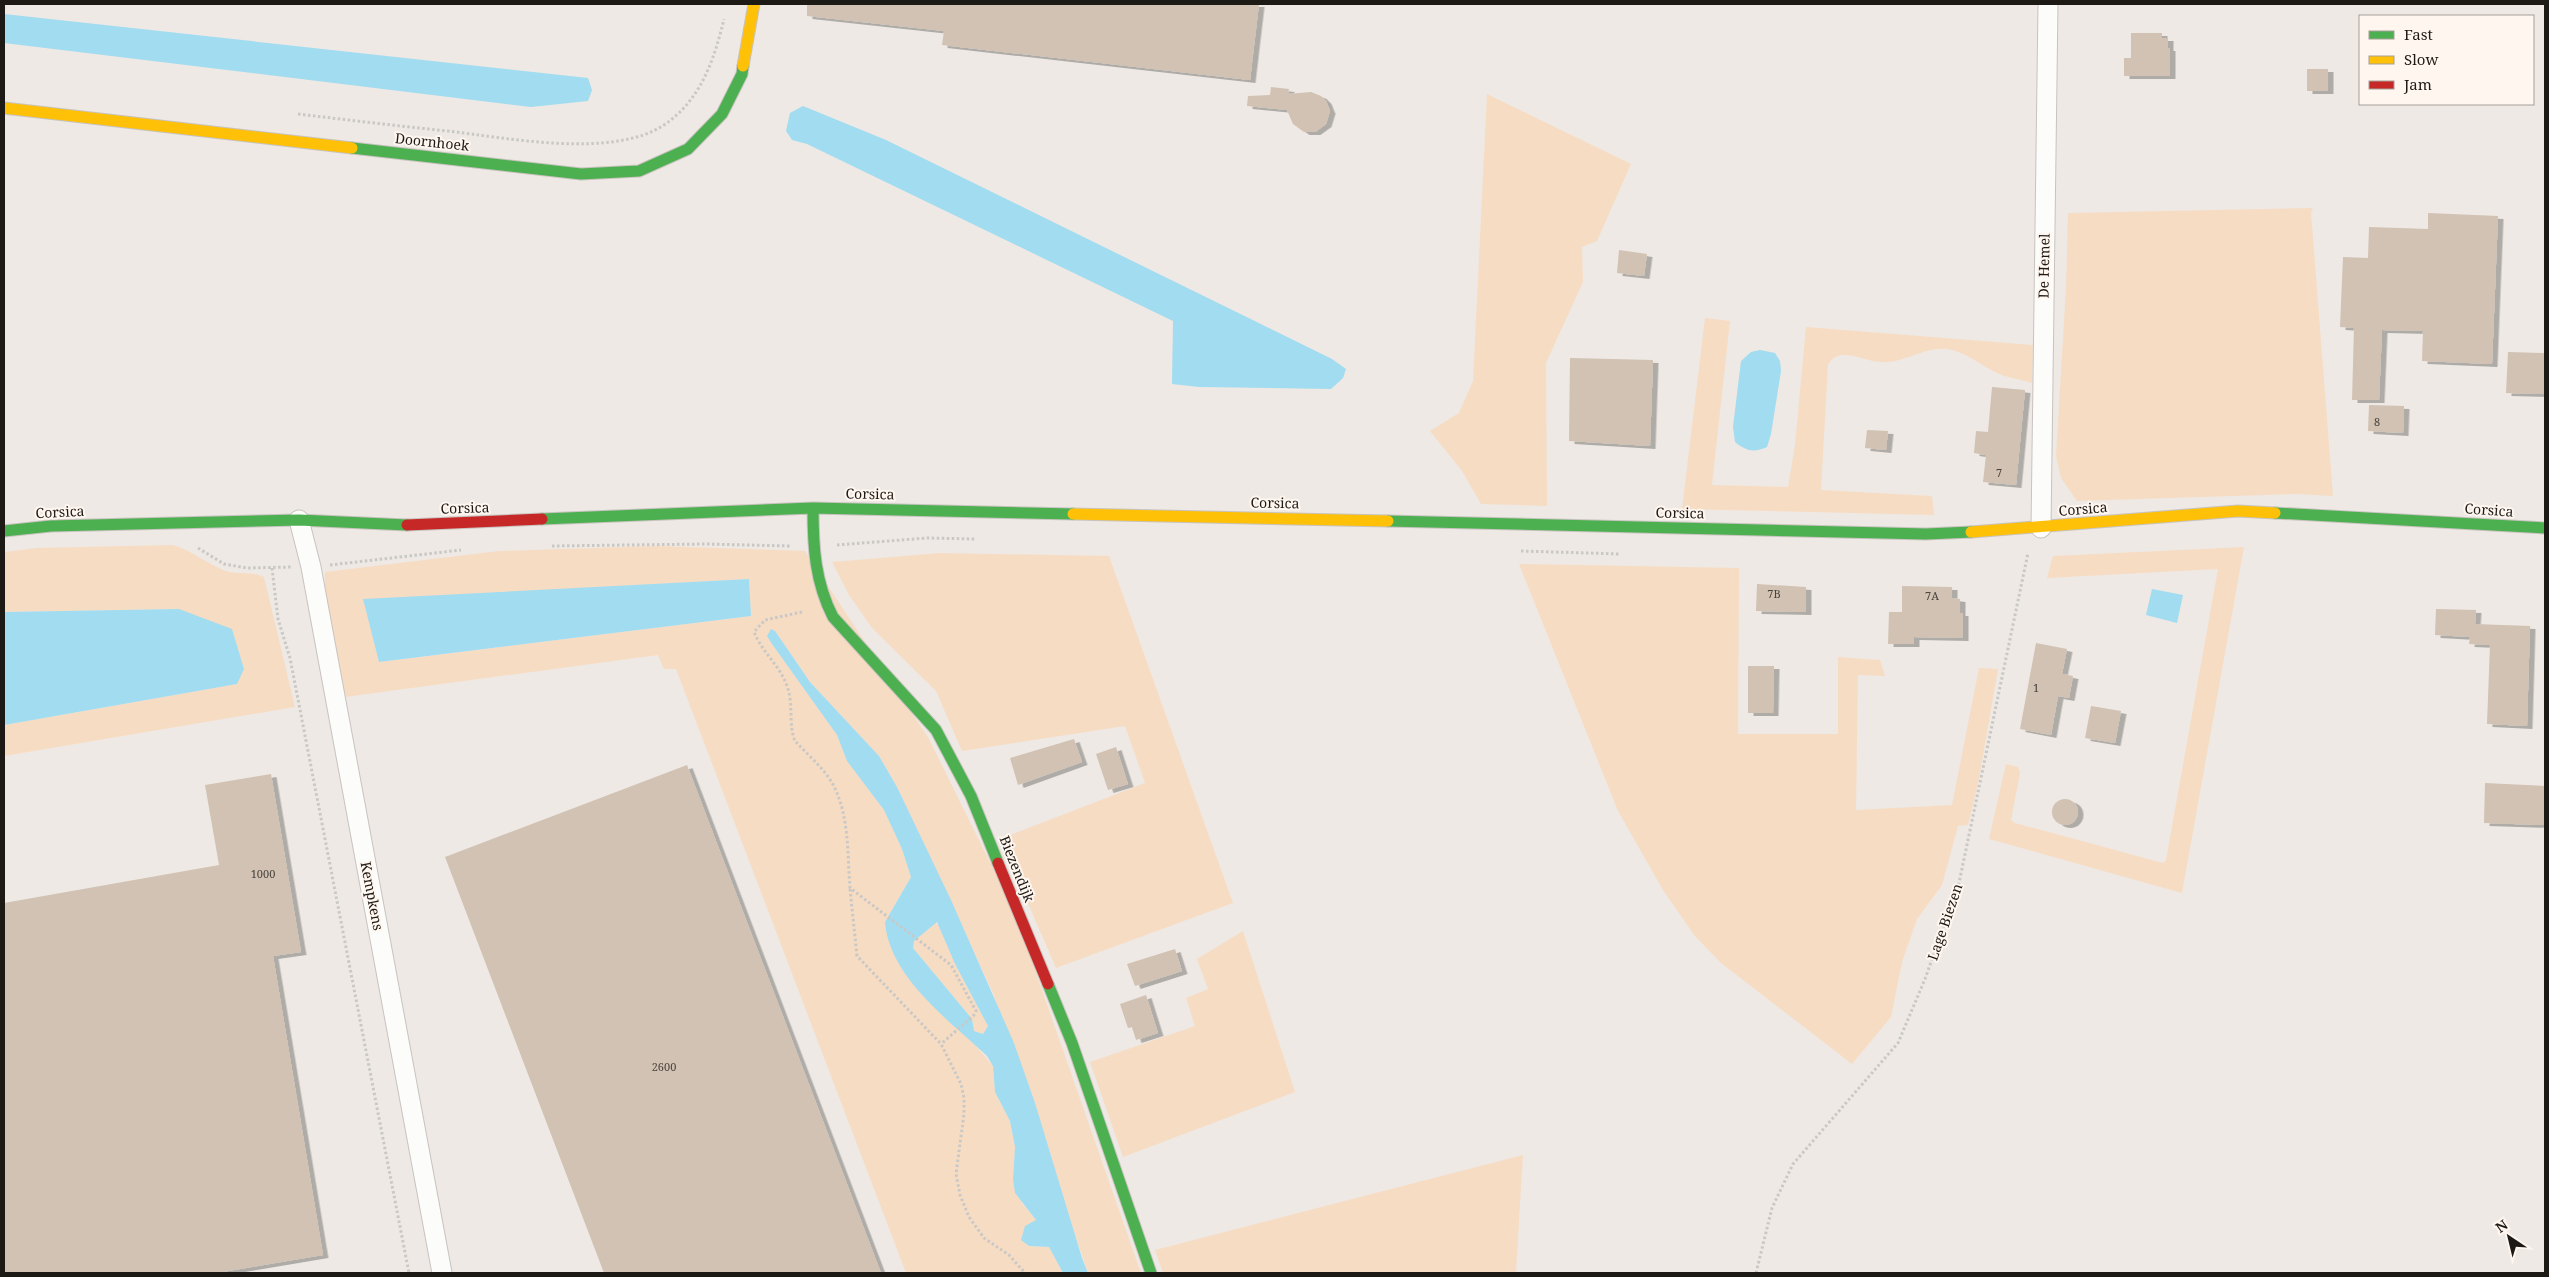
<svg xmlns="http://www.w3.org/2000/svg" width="2549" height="1277" font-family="'Noto Serif',serif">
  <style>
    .green { fill: #f7dcc4; fill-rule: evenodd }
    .water { fill: #a1dcf0; fill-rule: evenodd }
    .building { fill: #d1c2b3; filter: url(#shadow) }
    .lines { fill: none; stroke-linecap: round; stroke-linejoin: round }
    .street-casing { stroke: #c8c3bf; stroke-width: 21 }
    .fast-casing { stroke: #c8c3bf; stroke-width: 13 }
    .slow-casing { stroke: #c8c3bf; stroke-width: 13 }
    .jam-casing { stroke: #c8c3bf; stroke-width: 13 }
    .path { stroke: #c9c8c5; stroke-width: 3; stroke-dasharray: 2.5 2.5; stroke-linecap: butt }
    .street { stroke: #fcfcfb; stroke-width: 19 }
    .fast { stroke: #4caf50; stroke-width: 11 }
    .slow { stroke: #ffc107; stroke-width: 11 }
    .jam { stroke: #c62828; stroke-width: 11 }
    .labels { text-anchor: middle; stroke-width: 4; stroke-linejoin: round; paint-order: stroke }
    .number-label { font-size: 11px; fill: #4a443d }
    .street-label { font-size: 14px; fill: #1d1a16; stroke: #fff6ef }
  </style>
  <defs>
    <filter id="shadow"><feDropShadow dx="5.5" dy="3" stdDeviation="0" flood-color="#0004"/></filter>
  </defs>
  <rect width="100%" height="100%" fill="#eee9e4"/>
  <path class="green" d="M1487 94 1631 164 1597 241 1582 247 1583 282 1546 363 1547 506 1481 504 1462 471 1430 431 1459 413 1473 381Z
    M2313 208 2311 212 2333 496 2295 494 2077 501 2061 478 2056 456 2066 288 2068 213Z
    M1705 318 1730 321 1712 485 1788 487 1795 445 1806 327 2033 345 2032 383C2020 379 2006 378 1995 372 1979 364 1966 352 1947 349 1925 346 1903 364 1880 362 1863 361 1838 345 1828 365L1821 490 1932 496 1934 515 1682 509Z
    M173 545C193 551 207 564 226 571 239 575 253 571 264 577L295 707 4 756V725L237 684 179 609 4 612V552L37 548Z
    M657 546 805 551 929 739 1015 913 1141 1273H1088L993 993 897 787 879 756 810 682 784 644H772L837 735 847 761 884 810 902 849 911 877 885 922 890 945 993 1066 995 1092 1010 1121 1015 1147 1013 1179 1022 1203 1036 1220 1029 1246 1049 1247 1063 1273H906L676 669H664L658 655 345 697 325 587V572L499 551ZM749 579 751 616 379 662 364 600Z
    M2244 547 2182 893 1989 839 2006 764 2018 767 2020 773 2011 820 2015 823 2163 863 2166 860 2218 569 2047 578 2053 556Z
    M940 553 1109 556 1233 903 1056 968 1000 839 1145 783 1125 726 962 751 936 691 872 628 849 595 832 562Z
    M1519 564 1739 568 1738 734H1838V657L1880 660 1885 676 1858 675 1856 810 1952 805 1979 668 1998 669 1978 784 1968 825 1958 826 1942 885 1917 919 1902 962 1891 1017 1852 1064 1721 963 1694 935 1663 890 1618 811Z
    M935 923 939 925 955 964 988 1026 983 1034 974 1031 972 1019 913 948 914 941Z
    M1243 931 1295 1092 1123 1157 1090 1062 1195 1026 1186 998 1208 989 1197 959Z
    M1523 1155 1516 1273H1163L1155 1250Z"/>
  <path class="water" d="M4 14 588 78 592 90 588 101 531 107 4 43Z
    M803 106 886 140 1332 359 1346 369 1343 378 1331 389 1199 387 1172 384 1173 321 807 144 792 140 786 131 790 113Z
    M1760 350 1775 353 1780 361 1781 371 1771 434 1767 447C1754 453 1746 451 1735 442L1733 427 1741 361 1751 352Z
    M749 579 751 616 379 662 363 599Z
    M2152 589 2183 595 2177 623 2146 615Z
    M179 609 232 629 244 669 237 684 4 725V612Z
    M771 629 775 631 810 682 879 756 897 787 951 900 1014 1043 1035 1103 1082 1258 1088 1273H1063L1049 1247 1029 1246 1021 1240 1025 1226 1036 1220 1015 1193 1013 1179 1015 1147 1010 1121 995 1092 993 1066 987 1056C950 1021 889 977 885 922L911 877 902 849 884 810 847 761 837 735 772 644 767 636ZM937 922 955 964 988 1026 983 1034 974 1031 972 1019 913 948 914 941Z"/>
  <path class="building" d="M807 4H1259L1250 80 942 45 944 31 807 16Z
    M2131 33H2162V38H2168V48H2170V76H2124V58H2131Z
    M2307 69H2328V91H2307Z
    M1271 87 1289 89 1288 94 1311 92 1321 96 1326 101 1330 111 1326 124 1315 132H1304L1293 124 1287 110 1247 106 1248 96 1270 95Z
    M2428 213 2498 216 2492 364 2422 361 2423 331 2382 330 2379 400H2352L2354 328 2340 327 2343 257 2368 258 2369 227 2428 229Z
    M1619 250 1647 254 1644 276 1617 273Z
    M2508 352 2545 353V394L2506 393Z
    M1570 358 1653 360 1650 446 1569 441Z
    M1992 387 2025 390 2016 485 1983 482 1986 455 1974 453 1976 431 1988 432Z
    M2369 405 2404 406 2403 433 2368 431Z
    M1867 430 1888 431 1886 450 1865 448Z
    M1757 584 1806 587V612L1756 611Z
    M1902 586 1952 587V598L1960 599V613H1963V638L1914 637V644H1888L1889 612H1902Z
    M2436 609 2476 610 2475 624 2530 626 2527 726 2487 724 2490 645 2469 644 2470 637 2435 635Z
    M2036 643 2067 649 2062 674 2073 676 2069 698 2058 696 2051 735 2020 729Z
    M1748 666H1774L1773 713H1748Z
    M2091 706 2121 711 2115 743 2085 738Z
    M1074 739 1082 762 1018 785 1010 758Z
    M1116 747 1128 784 1108 790 1096 754Z
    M687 765 881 1273H604L445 857Z
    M271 774 301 952 273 956 323 1255 216 1273H4V903L219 865 205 785Z
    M2485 783 2545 786V825L2484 823Z
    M2052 812a13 13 0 1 1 26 0a13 13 0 1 1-26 0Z
    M1175 949 1182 971 1135 986 1127 964Z
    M1146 995 1158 1033 1136 1040 1132 1027 1128 1028 1120 1004Z"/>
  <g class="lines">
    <defs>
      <path id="street" d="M299 520 311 567 442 1273
        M2041 528 2048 4"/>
      <path id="fast" d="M352 148 581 174 639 171 688 149 722 114 742 74 743 66
        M813 508C813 547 815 582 833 617L936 730 971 796 998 863
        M2275 513 2545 528
        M542 519 813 508 1073 514
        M1388 521 1926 534 1971 532
        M4 531 51 526 299 520 407 525
        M1048 984 1072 1043 1151 1273"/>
      <path id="slow" d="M743 66 754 4
        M4 108 352 148
        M1073 514 1388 521
        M1971 532 2238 511 2275 513"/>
      <path id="jam" d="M407 525 542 519
        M998 863 1048 984"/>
    </defs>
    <use href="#street" class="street-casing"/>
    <use href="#fast" class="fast-casing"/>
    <use href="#slow" class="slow-casing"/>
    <use href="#jam" class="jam-casing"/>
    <path class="path" d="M298 114C348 120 398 126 448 131 508 138 612 159 664 125 701 100 714 60 724 19
      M837 545 927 538 975 539
      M552 546 705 544 790 546
      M198 548 224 564 247 568 292 567
      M1521 551 1620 554
      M330 565 461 550
      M272 568 278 619 290 658 409 1273
      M802 612 765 620 754 632C762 652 780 666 787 686 794 705 788 725 795 741 806 753 820 765 829 778 850 810 847 852 850 888L951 965 976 1011 974 1015 941 1044
      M850 889 857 956 941 1044 961 1084 964 1098V1114L956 1174 960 1195 969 1217 984 1238 1009 1255 1025 1273
      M1756 1273 1772 1208 1793 1164 1898 1043 1925 979 1959 883 2028 553"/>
    <use href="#street" class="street"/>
    <use href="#fast" class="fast"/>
    <use href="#slow" class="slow"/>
    <use href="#jam" class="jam"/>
  </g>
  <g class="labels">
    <g class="number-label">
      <text x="2377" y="426">8</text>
      <text x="1999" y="477">7</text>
      <text x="1774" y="598">7B</text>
      <text x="1932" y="600">7A</text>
      <text x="2036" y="692">1</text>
      <text x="263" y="878">1000</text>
      <text x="664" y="1071">2600</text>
    </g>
    <g class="street-label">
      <text transform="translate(432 142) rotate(6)" y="5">Doornhoek</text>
      <text transform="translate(2044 266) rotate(-89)" y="5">De Hemel</text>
      <text transform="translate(870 494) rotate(1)" y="5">Corsica</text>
      <text transform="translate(1275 503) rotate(1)" y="5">Corsica</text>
      <text transform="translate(465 508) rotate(-2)" y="5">Corsica</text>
      <text transform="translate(2083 509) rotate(-5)" y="5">Corsica</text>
      <text transform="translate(2489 510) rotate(4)" y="5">Corsica</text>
      <text transform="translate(60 512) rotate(-3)" y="5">Corsica</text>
      <text transform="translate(1680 513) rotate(1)" y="5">Corsica</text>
      <text transform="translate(1017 869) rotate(68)" y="5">Biezendijk</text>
      <text transform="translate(372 896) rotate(79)" y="5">Kempkens</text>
      <text transform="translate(1945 922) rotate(-71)" y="5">Lage Biezen</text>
    </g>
  </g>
  <rect width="2549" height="1277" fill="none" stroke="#1d1a16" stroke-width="10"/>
  <rect x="2359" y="15" width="175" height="90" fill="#fff6ef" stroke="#a59e98"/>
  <rect x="2369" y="31" width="25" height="8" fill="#4caf50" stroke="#a59e98"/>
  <text x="2404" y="40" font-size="15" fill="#1d1a16">Fast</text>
  <rect x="2369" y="56" width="25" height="8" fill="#ffc107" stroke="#a59e98"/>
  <text x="2404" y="65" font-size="15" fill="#1d1a16">Slow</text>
  <rect x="2369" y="81" width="25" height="8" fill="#c62828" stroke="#a59e98"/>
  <text x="2404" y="90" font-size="15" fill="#1d1a16">Jam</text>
  <g transform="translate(2509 1237) rotate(325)" stroke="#fff6ef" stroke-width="4" paint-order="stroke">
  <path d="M0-4L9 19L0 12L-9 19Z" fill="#1d1a16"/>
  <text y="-8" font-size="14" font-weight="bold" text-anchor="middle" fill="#1d1a16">N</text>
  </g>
</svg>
